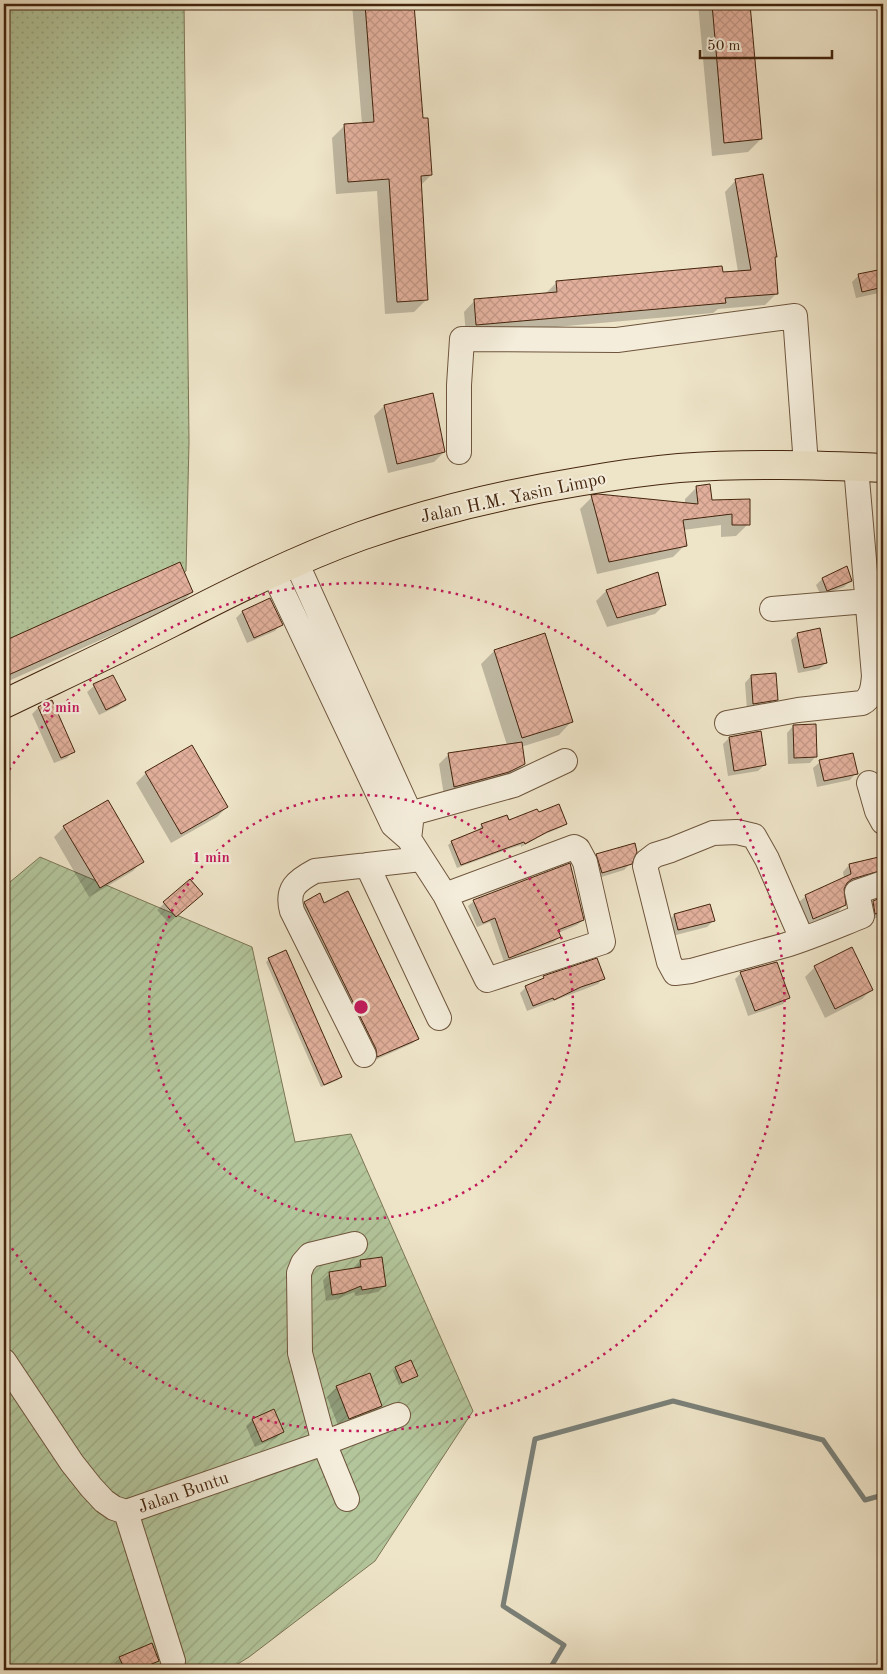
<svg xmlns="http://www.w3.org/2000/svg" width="887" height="1674" font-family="'Old Standard TT',serif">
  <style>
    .grass { fill: url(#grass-dots); stroke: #7c7554 }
    .garden { fill: url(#garden-furrows); stroke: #7c7554 }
    .shadow { fill: #0003 }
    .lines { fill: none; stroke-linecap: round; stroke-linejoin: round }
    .stream { stroke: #7a8078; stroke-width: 5 }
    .building { fill: url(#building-cross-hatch); stroke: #44250d }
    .minor-casing { stroke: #6e553c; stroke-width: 26 }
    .major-casing { stroke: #44250d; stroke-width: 30 }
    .minor { stroke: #f4eddb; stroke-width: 24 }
    .major { stroke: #eee4c8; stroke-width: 28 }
    .ring { fill: none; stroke: #c2185b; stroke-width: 2.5; stroke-dasharray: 2.5 5 }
    .labels { text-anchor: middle; stroke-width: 4.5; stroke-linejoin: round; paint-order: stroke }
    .street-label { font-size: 18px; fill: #44250d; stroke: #f4eddb }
    .centre { fill: #c2185b; stroke: #f4eddb; stroke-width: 2.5 }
    .ring-label { font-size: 15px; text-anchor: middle; font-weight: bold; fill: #c2185b; stroke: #f4eddb; stroke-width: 4.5; stroke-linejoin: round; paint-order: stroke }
  </style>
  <defs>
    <pattern id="grass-dots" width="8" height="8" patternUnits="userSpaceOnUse" patternTransform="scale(1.25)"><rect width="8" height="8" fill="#b3c59b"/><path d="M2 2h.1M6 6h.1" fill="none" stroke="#9ba984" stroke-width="1.8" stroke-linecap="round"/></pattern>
    <pattern id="garden-furrows" width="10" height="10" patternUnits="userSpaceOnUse" patternTransform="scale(1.25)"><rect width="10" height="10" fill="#b3c59b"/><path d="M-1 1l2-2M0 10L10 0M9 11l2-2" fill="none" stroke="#9ba984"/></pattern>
    <pattern id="building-cross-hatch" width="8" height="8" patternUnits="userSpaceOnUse" patternTransform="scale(1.25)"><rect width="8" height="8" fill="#e1af9b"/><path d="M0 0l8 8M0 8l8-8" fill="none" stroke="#c29684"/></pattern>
  </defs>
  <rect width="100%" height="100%" fill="#eee4c8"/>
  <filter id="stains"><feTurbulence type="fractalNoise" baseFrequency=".004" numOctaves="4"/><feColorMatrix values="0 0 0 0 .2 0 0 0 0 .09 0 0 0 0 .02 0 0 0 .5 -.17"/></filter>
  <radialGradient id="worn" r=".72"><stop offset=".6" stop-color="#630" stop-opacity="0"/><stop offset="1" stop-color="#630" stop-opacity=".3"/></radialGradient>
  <path class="grass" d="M4 4H184L189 442 186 571 4 673Z"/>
  <path class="garden" d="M40 857 252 947 295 1142 351 1134 473 1411 375 1561 249 1657 228 1670H4V887Z"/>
  <path class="shadow" d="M352 4H412L422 120 431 175 420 186 427 299 414 312 385 314 377 191 336 194 332 138 345 125 362 124Z
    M698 4H749L761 139 748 152 712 156Z
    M736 180 776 256 774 259 776 294 765 305 718 309 713 313 466 335 464 312 475 300 545 294 557 282 738 272 725 192Z
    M883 270V292L856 298 852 282 859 275Z
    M384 406 444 452 434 462 388 473 374 416Z
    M697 487 711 501H749L748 524 736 536 721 537V525L683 530 685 545 673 557 597 574 580 509 592 497 685 504V499Z
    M179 564 192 592 179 605 4 683V642Z
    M883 569V663L870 578 879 570Z
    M657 574 665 604 655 614 607 627 596 601 606 591Z
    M822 579 851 580 844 587 821 596 816 585Z
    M269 599 281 624 275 631 247 643 236 618 242 612Z
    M798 634 826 663 819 669 798 673 791 640Z
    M494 651 572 721 559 735 521 747 524 764 514 774 444 796 439 764 449 754 507 745 481 664Z
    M751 676 776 699 770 706 747 710 745 683Z
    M94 686 124 700 118 706 99 715 87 692Z
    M38 708 73 751 67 758 54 763 32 714Z
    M793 726 816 756 810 763 788 764 787 733Z
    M729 738 765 765 758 771 728 776 723 744Z
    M820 762 856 773 850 780 817 787 813 768Z
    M146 773 227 807 217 817 171 843 136 783Z
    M538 814 565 824 562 827 543 835 521 847V845L503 851 457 868 448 845 452 842 479 830V829L482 825 508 822Z
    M64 827 142 861 133 871 89 897 54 837Z
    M597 855 631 863 624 870 595 879 591 862Z
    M883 857V878L872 876 845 885 844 905 838 912 806 925 799 902 806 896 844 878 843 872 849 865Z
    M190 880 195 900 169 923 157 910Z
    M883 898V916L869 920 867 909 874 902Z
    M474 901 583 920 577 925 558 933 559 937 554 942 504 962 490 922 477 927 468 906Z
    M305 902 323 904 418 1038 413 1043 373 1061 300 906Z
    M709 906 714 920 707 927 672 936 668 921 674 915Z
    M852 949 872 989 862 999 825 1018 805 977 815 967Z
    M269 959 340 1077 338 1080 321 1087 266 962Z
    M741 973 789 997 783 1004 748 1016 735 979Z
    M544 977 603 978 598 984 527 1011 520 993 526 987 539 982Z
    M360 1261 385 1286 378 1292 356 1296 354 1292 337 1299 326 1301 323 1280 329 1274 354 1270V1267Z
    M396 1368 417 1376 399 1385 393 1371Z
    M337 1387 381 1406 371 1416 339 1428 327 1397Z
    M273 1411 283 1432 276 1438 255 1447 246 1426 252 1420Z
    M120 1658 157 1661 152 1666 146 1668 147 1670H118L114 1663Z"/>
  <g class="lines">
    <path class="stream" d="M549 1670 564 1645 503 1606 535 1439 673 1401 823 1440 865 1500 883 1495"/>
  </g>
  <path class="building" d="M365 4H414L423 118H428L432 175 421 176 428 300 397 302 389 179 348 182 344 124 374 122Z
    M712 4H750L762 139 724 143Z
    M763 174 777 257H775L778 294 725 298 726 303 476 325 474 299 557 292 556 281 722 266 723 272 751 270 735 179Z
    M883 269V287L862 292 858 274Z
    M433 393 445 452 397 464 384 405Z
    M710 484 712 500 750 499V525H732V514L683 520 687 546 609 562 591 495 598 494 698 504 696 486Z
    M180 562 193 592 4 677V641Z
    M847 566 852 581 827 591 822 578Z
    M658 572 666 605 617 618 606 590Z
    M270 598 283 625 254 638 242 611Z
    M820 628 827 663 804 668 797 633Z
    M545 633 573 722 522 738 494 650Z
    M776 673 778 700 753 704 751 675Z
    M113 675 126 700 106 710 93 684Z
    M52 700 75 752 61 758 38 707Z
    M816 724 817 757 794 758 793 725Z
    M761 731 766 765 734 771 729 737Z
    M522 742 525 764 509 772 454 787 448 753Z
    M192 745 228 807 181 834 145 772Z
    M853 753 858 774 824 781 819 760Z
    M108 800 144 862 100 888 63 826Z
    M559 804 567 824 547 832 525 844 524 842 507 848 461 865 451 841 483 828 481 824 507 815 509 820 537 809 539 812Z
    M635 843 637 852 632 864 602 873 596 854Z
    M883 856V870L852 879 847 883 844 889 846 905 813 919 805 895 851 874 849 864Z
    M570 863 584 920 558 930 561 937 509 958 495 918 483 923 473 900Z
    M190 879 203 894 176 917 163 902Z
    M348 891 419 1039 377 1057 376 1049 304 902 320 893 324 903Z
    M883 897V912L875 914 873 901Z
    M710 904 715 921 678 930 674 914Z
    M852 947 873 990 835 1009 814 966Z
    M286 950 342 1077 324 1085 268 958Z
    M597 958 605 979 581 987 554 1000 553 998 533 1006 525 986 544 978 543 976Z
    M777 962 790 998 755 1011 740 972Z
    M382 1257 386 1286 362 1290 361 1286 344 1293 332 1295 329 1272 361 1267 360 1260Z
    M411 1360 418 1376 402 1383 395 1367Z
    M370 1373 382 1406 349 1419 336 1386Z
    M274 1409 284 1432 262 1442 252 1419Z
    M152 1643 159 1661 137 1670H125L119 1657Z"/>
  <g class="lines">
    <defs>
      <path id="minor" d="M459 452V385L462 339 617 340 795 316 806 465
        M296 562 408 809 411 822 409 839
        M273 572 393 825 409 839 445 895 487 980 603 942 585 862 578 849 574 847 445 895
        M772 609 867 601
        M727 723 798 710 862 703C872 698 873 687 874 676L856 467
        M869 783 877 811 883 822
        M409 814 514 785 565 761
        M367 865 439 1018
        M802 939 767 859 754 836 737 832 713 833 671 850 655 855 646 862 645 866 669 962 675 973 691 971 786 945C812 937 837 926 862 916L857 892 883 883
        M364 1055 292 911C286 889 296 881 315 871L421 859
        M4 1361 72 1463 91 1487 104 1501 114 1508 126 1512 324 1443 398 1415
        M347 1499 324 1443 300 1353 299 1273 303 1263 310 1255 355 1244
        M126 1512 173 1661"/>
      <path id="major" d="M4 704C60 677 116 651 171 623 233 591 295 560 361 536 432 511 504 494 577 482 611 476 645 471 679 468 747 463 815 465 883 468"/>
    </defs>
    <use href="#minor" class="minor-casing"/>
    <use href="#major" class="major-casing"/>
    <use href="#minor" class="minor"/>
    <use href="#major" class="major"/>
  </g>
  <g class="ring">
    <circle cx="361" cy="1007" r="212"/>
    <path d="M5 776A424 424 0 1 1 5 1238"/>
  </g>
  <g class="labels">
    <g class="street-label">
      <text transform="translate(513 497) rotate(-12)" y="6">Jalan H.M. Yasin Limpo</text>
      <text transform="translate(183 1492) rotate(-19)" y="6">Jalan Buntu</text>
    </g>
  </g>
  <circle cx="361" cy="1007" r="8" class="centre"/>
  <g class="ring-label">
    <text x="61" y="712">2 min</text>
    <text x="211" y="862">1 min</text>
  </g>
  <rect width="887" height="1674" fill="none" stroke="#eee4c8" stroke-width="20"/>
  <rect x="5" y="5" width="877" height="1664" fill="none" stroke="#44250d" stroke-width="2.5"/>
  <rect x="10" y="10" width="867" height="1654" fill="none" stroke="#44250d"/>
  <path d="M700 50v8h132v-8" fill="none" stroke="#44250d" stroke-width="2.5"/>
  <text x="707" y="50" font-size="15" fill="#44250d" stroke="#f4eddb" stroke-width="4" paint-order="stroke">50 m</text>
  <rect width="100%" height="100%" filter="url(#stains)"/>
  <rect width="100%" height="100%" fill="url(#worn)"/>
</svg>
